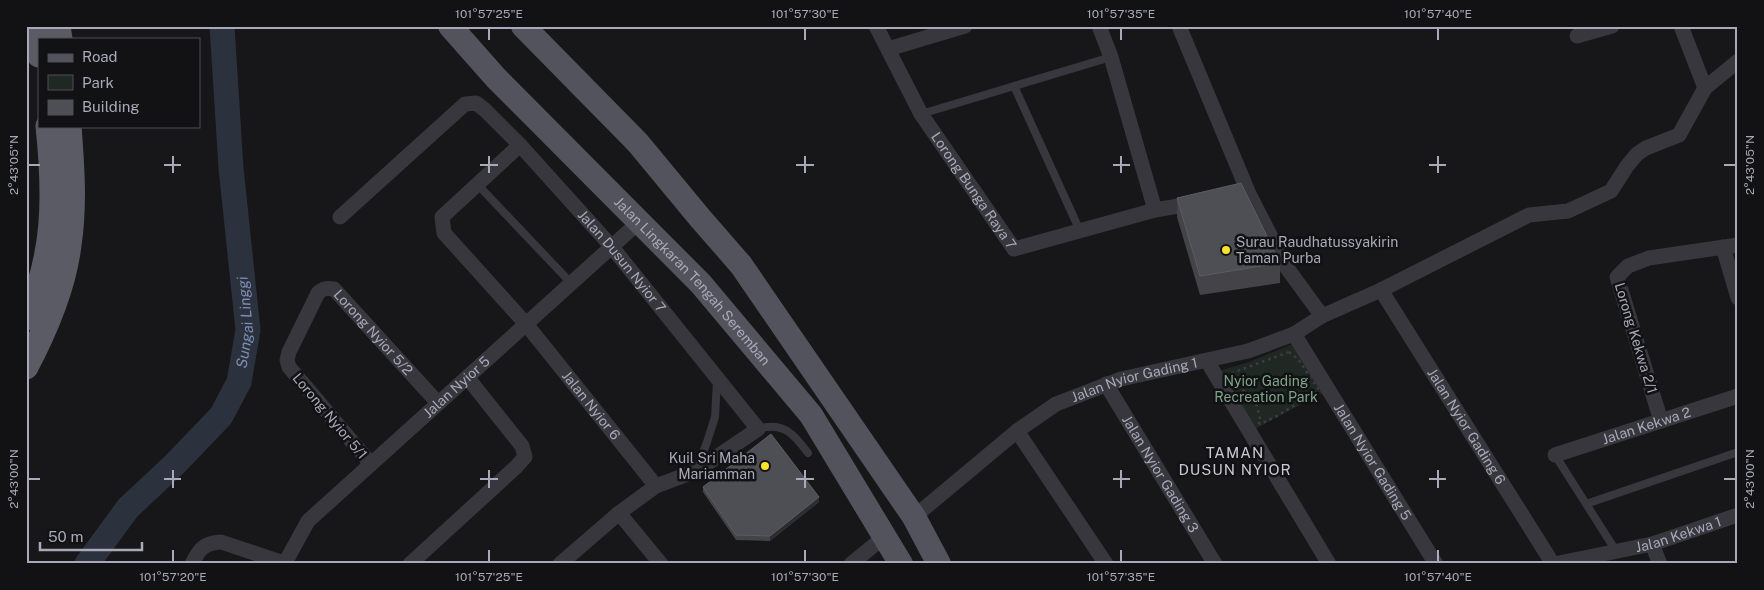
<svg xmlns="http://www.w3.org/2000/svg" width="1764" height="590" font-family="'Public Sans',sans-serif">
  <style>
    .green { fill: #202823 }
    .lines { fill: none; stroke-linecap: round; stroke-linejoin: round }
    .river { stroke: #2b313d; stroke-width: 25 }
    .path { stroke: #3d3d44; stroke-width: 2.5; stroke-dasharray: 2.5 4; stroke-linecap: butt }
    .service { stroke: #37373d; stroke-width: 8 }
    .minor { stroke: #37373d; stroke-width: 15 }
    .primary { stroke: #53535d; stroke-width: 24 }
    .trunk { stroke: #5b5b66; stroke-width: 25 }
    .wall { fill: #444348 }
    .shaded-wall { fill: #2d2c30 }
    .building { fill: #4e4e55; stroke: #5c5c64 }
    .ticks { fill: none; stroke: #a8a9b9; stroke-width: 2 }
    .poi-dot { fill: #fae22d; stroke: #121113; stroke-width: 2 }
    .labels { text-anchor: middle; stroke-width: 5; stroke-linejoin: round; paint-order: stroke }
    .street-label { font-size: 14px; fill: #a8a9b9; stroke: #121113 }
    .poi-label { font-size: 14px; fill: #a8a9b9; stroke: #121113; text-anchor: start }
    .park-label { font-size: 14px; fill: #7ea589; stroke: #121113 }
    .water-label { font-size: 15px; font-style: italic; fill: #7d8fb5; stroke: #121113 }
    .neighbourhood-label { font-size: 15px; letter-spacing: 1px; fill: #c9c9d5; stroke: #121113 }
    .neatline { fill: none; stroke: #a8a9b9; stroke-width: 2 }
    .ticks-label { font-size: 12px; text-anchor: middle; fill: #a8a9b9 }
  </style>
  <rect width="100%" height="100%" fill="#171618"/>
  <path class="green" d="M1295 343 1325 392 1255 429 1219 371 1249 362Z"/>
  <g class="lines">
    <path class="river" id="s1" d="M87 564 128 508 174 465 221 416 239 382 248 330 231 168 222 26"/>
    <path class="path" d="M1289 352 1298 359 1319 390 1277 416 1260 424 1258 422 1260 419 1257 406 1229 374Z"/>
    <path class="service" d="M1014 86 1080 231
      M921 114 1111 57
      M477 184 571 283
      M758 429C783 421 794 434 808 453
      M1555 455 1616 551
      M698 466 707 442 715 417 717 381
      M1586 504 1738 452"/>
    <g class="minor">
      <path id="s2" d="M876 26 921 114 1014 249 1155 210 1196 203"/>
      <path d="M1099 26 1111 57 1155 210"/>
      <path d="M1179 26 1249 194 1287 268 1322 316"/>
      <path d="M1681 26 1705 88"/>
      <path d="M1577 36 1612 26"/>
      <path d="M888 49 965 26"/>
      <path id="s3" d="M520 145 442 217 444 233 526 324 656 486"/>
      <path id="s4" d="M340 217 465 104 476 103 485 110 520 145 612 247 758 429 696 471 656 486 619 513 560 564"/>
      <path d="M1723 247 1738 298"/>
      <path id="s5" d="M1381 290 1553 564"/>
      <path id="s6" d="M1294 334 1436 564"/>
      <path d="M1207 361 1329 564"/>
      <path id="s7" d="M1106 384 1215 564"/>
      <path d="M1661 421 1617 277 1628 266 1649 258 1738 245"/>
      <path d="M1017 431 1106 564"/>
      <path id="s8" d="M1555 455 1738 396"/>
      <path id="s9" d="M371 464 289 367 287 360 289 352 318 293C323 288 327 288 334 289L438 403"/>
      <path d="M619 513 661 564"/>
      <path id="s10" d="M914 517 1017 431 1056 404 1121 379 1248 351 1294 334 1322 316 1381 290 1529 215 1568 211 1611 191 1627 166 1637 154 1646 148 1679 135 1705 88 1738 61"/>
      <path d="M1652 544 1660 564"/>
      <path id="s11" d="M285 563 308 521 639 222"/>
      <path d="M192 564C199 549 204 543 221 542L287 564"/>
      <path d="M410 564 516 467 525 457 522 446 467 377"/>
      <path d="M851 564 884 537"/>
      <path id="s12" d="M1554 564 1652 544 1738 515"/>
    </g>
    <g class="primary">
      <path id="s13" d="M450 26 496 78 701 284 811 415 901 564"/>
      <path d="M523 26 638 143 700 218 741 265 914 517 939 564"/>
    </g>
    <path class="trunk" d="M35 26 39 55
      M58 26 60 39
      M26 318C56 256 55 194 48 126
      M26 367C46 329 64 287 69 245 75 206 72 165 69 126"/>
  </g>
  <path class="wall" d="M1177 198 1280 263V283L1200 295 1177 217Z
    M703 487 819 502 770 541 736 540 703 492Z"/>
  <path class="shaded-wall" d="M819 497V502L770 541V536Z"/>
  <path class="building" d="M1241 183 1280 263 1200 276 1177 198Z
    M771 434 819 497 770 536 736 535 703 487Z"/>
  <path class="ticks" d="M489 28V40M805 28V40M1121 28V40M1438 28V40M173 156V173M489 156V173M805 156V173M1121 156V173M1438 156V173M28 165H40M164 165H181M480 165H498M796 165H814M1113 165H1130M1429 165H1446M1724 165H1736M173 470V488M489 470V488M805 470V488M1121 470V488M1438 470V488M28 479H40M164 479H181M480 479H498M796 479H814M1113 479H1130M1429 479H1446M1724 479H1736M173 550V562M489 550V562M805 550V562M1121 550V562M1438 550V562"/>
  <g class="poi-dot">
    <circle cx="1226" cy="250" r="5"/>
    <circle cx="765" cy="466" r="5"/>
  </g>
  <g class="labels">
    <g class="street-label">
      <text dy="5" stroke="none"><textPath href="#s2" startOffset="192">Lorong Bunga Raya 7</textPath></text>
      <text dy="5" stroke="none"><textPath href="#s4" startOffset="395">Jalan Dusun Nyior 7</textPath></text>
      <text dy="5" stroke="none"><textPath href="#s13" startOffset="352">Jalan Lingkaran Tengah Seremban</textPath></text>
      <text dy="5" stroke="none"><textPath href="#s9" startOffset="284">Lorong Nyior 5/2</textPath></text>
      <text transform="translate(1636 338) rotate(73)" y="5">Lorong Kekwa 2/1</text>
      <text dy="5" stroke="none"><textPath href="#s10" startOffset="264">Jalan Nyior Gading 1</textPath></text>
      <text dy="5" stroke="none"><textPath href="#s11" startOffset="248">Jalan Nyior 5</textPath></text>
      <text dy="5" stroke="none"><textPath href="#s3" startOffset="349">Jalan Nyior 6</textPath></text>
      <text transform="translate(330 416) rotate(50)" y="5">Lorong Nyior 5/1</text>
      <text dy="5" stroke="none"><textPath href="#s8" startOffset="96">Jalan Kekwa 2</textPath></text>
      <text dy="5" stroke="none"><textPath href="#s5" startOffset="161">Jalan Nyior Gading 6</textPath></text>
      <text dy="5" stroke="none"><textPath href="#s6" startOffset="150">Jalan Nyior Gading 5</textPath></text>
      <text dy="5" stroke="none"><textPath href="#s7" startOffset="105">Jalan Nyior Gading 3</textPath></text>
      <text dy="5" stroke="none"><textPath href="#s12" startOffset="128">Jalan Kekwa 1</textPath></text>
    </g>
    <g class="poi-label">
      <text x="1236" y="247">Surau Raudhatussyakirin<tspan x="1236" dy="16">Taman Purba</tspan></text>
      <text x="755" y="463" text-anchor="end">Kuil Sri Maha<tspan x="755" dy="16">Mariamman</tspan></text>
    </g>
    <g class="park-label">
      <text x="1266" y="386">Nyior Gading<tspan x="1266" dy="16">Recreation Park</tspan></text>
    </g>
    <g class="water-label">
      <text dy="5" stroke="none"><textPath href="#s1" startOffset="299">Sungai Linggi</textPath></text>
    </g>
    <g class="neighbourhood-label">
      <text x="1235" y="458">TAMAN<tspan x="1235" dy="17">DUSUN NYIOR</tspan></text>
    </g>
  </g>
  <rect width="1764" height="590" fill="none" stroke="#121113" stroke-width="55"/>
  <rect x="38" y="38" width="162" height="90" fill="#121113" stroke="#4e4e55"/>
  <rect x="48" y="54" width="25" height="8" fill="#53535d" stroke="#4e4e55"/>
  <text x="82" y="62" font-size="15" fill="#a8a9b9">Road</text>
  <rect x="48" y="75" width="25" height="15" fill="#202823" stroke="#4e4e55"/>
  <text x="82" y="88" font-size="15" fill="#a8a9b9">Park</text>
  <rect x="48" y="100" width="25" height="15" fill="#4e4e55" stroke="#4e4e55"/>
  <text x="82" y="112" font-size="15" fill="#a8a9b9">Building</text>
  <path d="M40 542v8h102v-8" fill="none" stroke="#a8a9b9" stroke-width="2.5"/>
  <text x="48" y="542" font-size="15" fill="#a8a9b9" stroke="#121113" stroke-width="4" paint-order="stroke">50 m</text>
  <rect x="28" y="28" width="1708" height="534" class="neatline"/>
  <g class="ticks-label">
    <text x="489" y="18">101°57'25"E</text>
    <text x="805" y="18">101°57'30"E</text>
    <text x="1121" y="18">101°57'35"E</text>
    <text x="1438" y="18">101°57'40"E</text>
    <text transform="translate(14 165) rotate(-90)" y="4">2°43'05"N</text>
    <text transform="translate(1750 165) rotate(-90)" y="4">2°43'05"N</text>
    <text transform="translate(14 479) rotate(-90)" y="4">2°43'00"N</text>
    <text transform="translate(1750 479) rotate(-90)" y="4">2°43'00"N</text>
    <text x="173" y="581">101°57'20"E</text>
    <text x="489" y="581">101°57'25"E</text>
    <text x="805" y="581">101°57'30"E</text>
    <text x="1121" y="581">101°57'35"E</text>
    <text x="1438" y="581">101°57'40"E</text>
  </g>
</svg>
